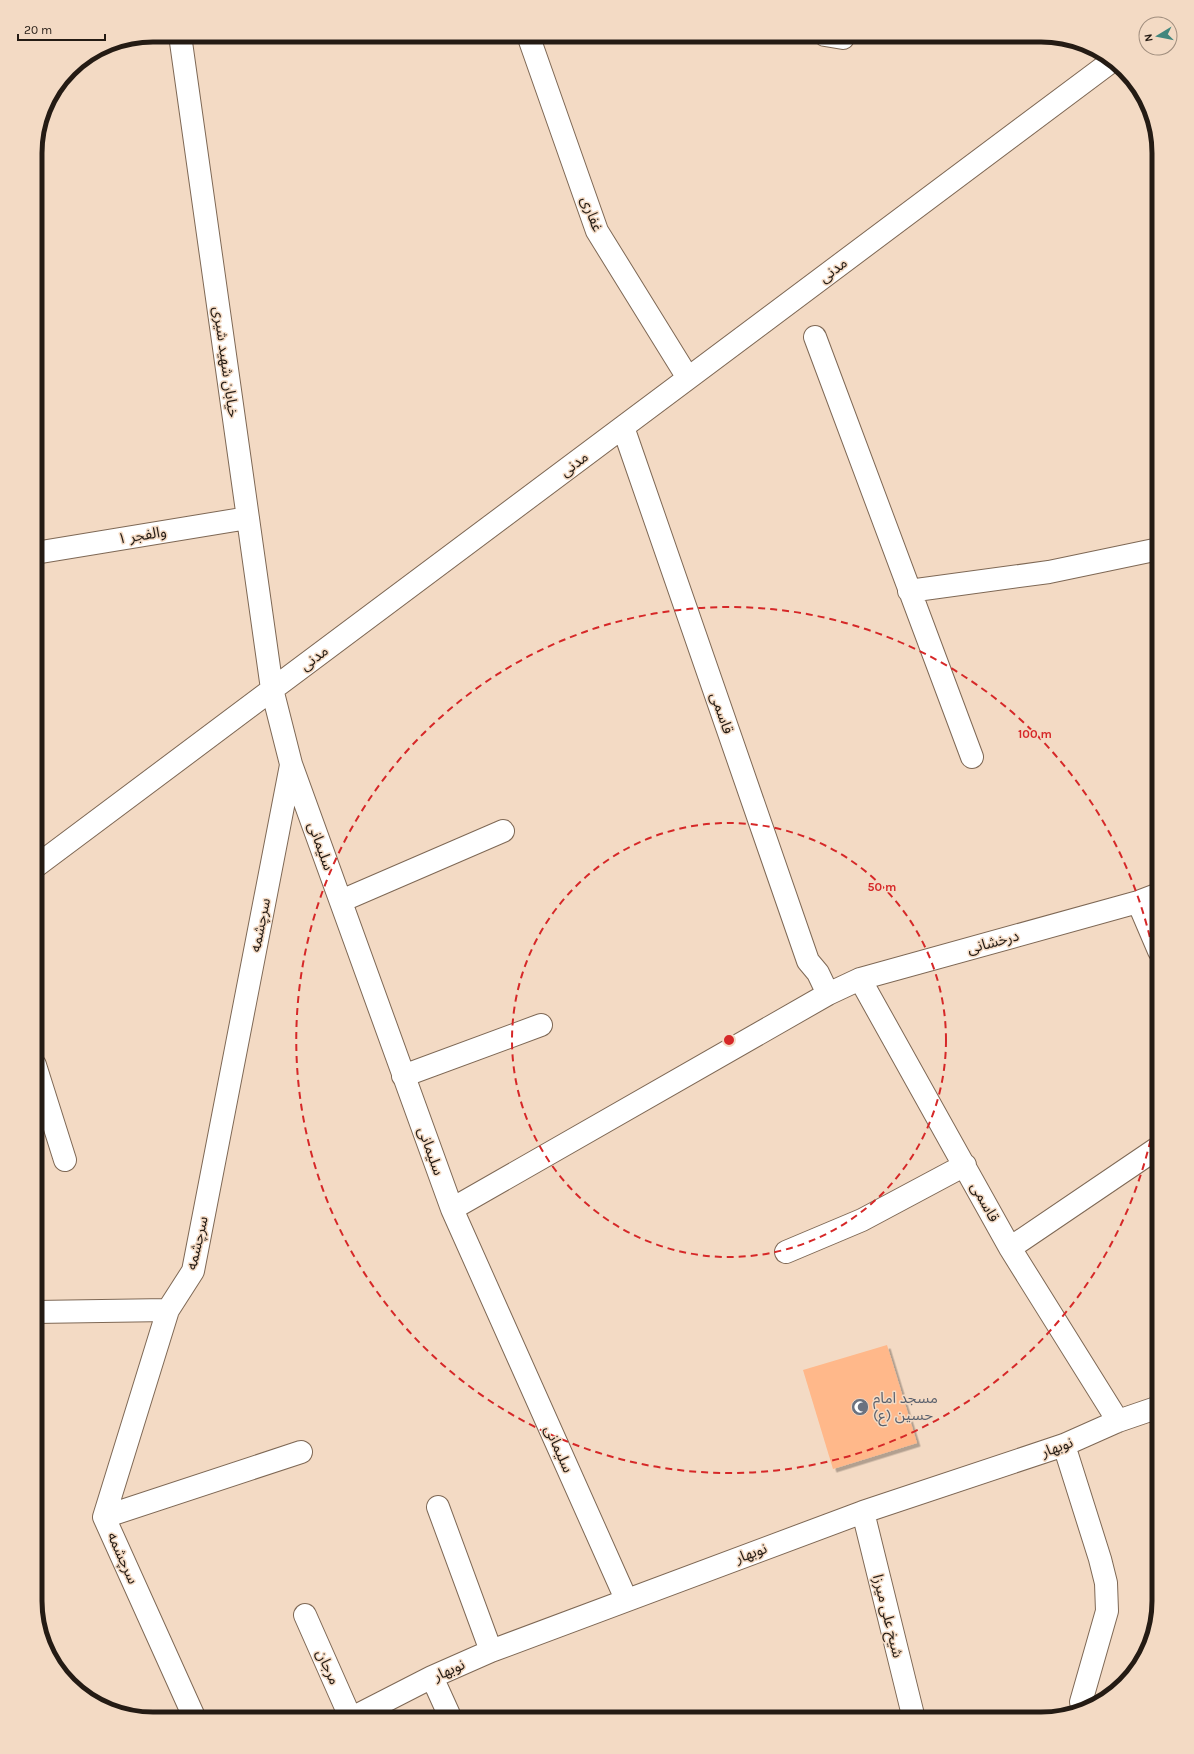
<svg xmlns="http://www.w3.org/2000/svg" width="1194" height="1754" font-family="Karla,'Noto Sans Arabic',sans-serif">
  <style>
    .building { fill: #ffb88a; filter: url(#shadow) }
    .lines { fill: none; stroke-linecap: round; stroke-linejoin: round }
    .minor-casing { stroke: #7e6855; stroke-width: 24 }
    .minor { stroke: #fff; stroke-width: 22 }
    .ring { fill: none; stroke: #d62828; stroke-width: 2; stroke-dasharray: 7 5 }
    .labels { text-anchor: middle; stroke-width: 3; stroke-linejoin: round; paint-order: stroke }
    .street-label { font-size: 15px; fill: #241b14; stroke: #f3dac4 }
    .worship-label { font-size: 15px; fill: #5b616d; stroke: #f3dac4; text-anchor: start }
    .rim { fill: none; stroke: #241b14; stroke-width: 5 }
    .centre { fill: #d62828; stroke: #f3dac4; stroke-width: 2 }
    .ring-label { font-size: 12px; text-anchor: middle; font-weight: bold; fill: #d62828; stroke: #f3dac4; stroke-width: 3; stroke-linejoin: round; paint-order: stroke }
  </style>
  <defs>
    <filter id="shadow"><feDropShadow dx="3.5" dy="3.5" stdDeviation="0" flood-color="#0004"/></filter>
  </defs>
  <rect width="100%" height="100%" fill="#f3dac4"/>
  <path class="building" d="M887 1345 917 1443 833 1469 803 1370Z"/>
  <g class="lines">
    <defs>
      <path id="minor" d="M180 35 272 689 291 764 452 1209 626 1599
        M528 35 597 231 688 378
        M825 35 843 38
        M815 337 972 757
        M623 427 808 961 818 973 828 994
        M35 553 248 518
        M909 591 1049 572 1159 549
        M35 867 1112 61
        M341 901 503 831
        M1138 902 1159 951
        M860 979 1010 1248 1118 1421
        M35 1065 65 1160
        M403 1076 541 1025
        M452 1209 828 994 860 979 1138 902 1159 894
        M1010 1248 1159 1147
        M786 1252 862 1220 965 1165
        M35 1312 168 1310
        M1064 1445 1100 1559 1106 1583 1107 1611 1081 1702
        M438 1507 491 1651
        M863 1512 914 1719
        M104 1517 301 1452
        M305 1615 351 1719
        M432 1677 451 1719
        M195 1719 104 1517 168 1310 193 1271 291 765
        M350 1719 432 1677 491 1651 863 1512 1064 1445 1118 1421 1159 1407"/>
    </defs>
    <use href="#minor" class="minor-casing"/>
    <use href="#minor" class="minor"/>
  </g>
  <g class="ring">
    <circle cx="729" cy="1040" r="217"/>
    <path d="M1159 1093A433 433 0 1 1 1159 987"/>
  </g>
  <defs>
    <symbol id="mosque-disc" viewBox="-11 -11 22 22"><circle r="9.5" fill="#6b7280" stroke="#f3dac4"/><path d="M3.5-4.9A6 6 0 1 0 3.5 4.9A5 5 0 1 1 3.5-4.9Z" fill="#fff"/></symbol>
  </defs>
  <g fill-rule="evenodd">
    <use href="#mosque-disc" x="850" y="1397" width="20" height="20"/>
  </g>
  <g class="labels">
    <g class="street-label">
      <text transform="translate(592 214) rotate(69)" y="5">غفاری</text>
      <text transform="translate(833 270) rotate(-37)" y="5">مدنی</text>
      <text transform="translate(226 362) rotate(82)" y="5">خیابان شهید شیری</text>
      <text transform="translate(574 464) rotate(-37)" y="5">مدنی</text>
      <text transform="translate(142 535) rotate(-9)" y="5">والفجر ۱</text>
      <text transform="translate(314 658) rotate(-37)" y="5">مدنی</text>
      <text transform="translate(722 713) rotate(71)" y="5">قاسمی</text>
      <text transform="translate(321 846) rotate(70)" y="5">سلیمانی</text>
      <text transform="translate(260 925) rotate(-79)" y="5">سرچشمه</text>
      <text transform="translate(993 942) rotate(-15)" y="5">درخشانی</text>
      <text transform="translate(431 1151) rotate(70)" y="5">سلیمانی</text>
      <text transform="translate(985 1202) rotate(61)" y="5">قاسمی</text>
      <text transform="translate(197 1243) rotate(-77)" y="5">سرچشمه</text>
      <text transform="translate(1057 1447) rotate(-20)" y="5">نوبهار</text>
      <text transform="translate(559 1449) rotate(66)" y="5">سلیمانی</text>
      <text transform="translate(751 1553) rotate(-20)" y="5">نوبهار</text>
      <text transform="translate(123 1558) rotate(66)" y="5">سرچشمه</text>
      <text transform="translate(888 1616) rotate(76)" y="5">شیخ علی میرزا</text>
      <text transform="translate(328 1667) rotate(66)" y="5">مرجان</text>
      <text transform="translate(449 1670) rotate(-24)" y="5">نوبهار</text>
    </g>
    <g class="worship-label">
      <text x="873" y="1403">مسجد امام<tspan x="873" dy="17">حسین (ع)</tspan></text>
    </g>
  </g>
  <path d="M0 0H1194V1754H0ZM153 42H1041A111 111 0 0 1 1152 153V1601A111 111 0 0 1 1041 1712H153A111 111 0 0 1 42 1601V153A111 111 0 0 1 153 42Z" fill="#f3dac4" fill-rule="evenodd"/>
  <path class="rim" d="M153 42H1041A111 111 0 0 1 1152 153V1601A111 111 0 0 1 1041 1712H153A111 111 0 0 1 42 1601V153A111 111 0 0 1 153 42Z"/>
  <circle cx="729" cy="1040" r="6" class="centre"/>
  <g class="ring-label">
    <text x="1035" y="738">100 m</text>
    <text x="882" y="891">50 m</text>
  </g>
  <g transform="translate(1158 36) rotate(260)"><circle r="19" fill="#f3dac4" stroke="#a08e7e"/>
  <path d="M0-3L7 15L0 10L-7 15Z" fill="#41877e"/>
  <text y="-6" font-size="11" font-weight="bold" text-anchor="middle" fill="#241b14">N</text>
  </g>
  <path d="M18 34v6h87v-6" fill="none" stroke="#241b14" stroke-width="2"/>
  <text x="24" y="34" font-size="12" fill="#241b14" stroke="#f3dac4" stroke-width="3" paint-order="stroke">20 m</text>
</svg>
